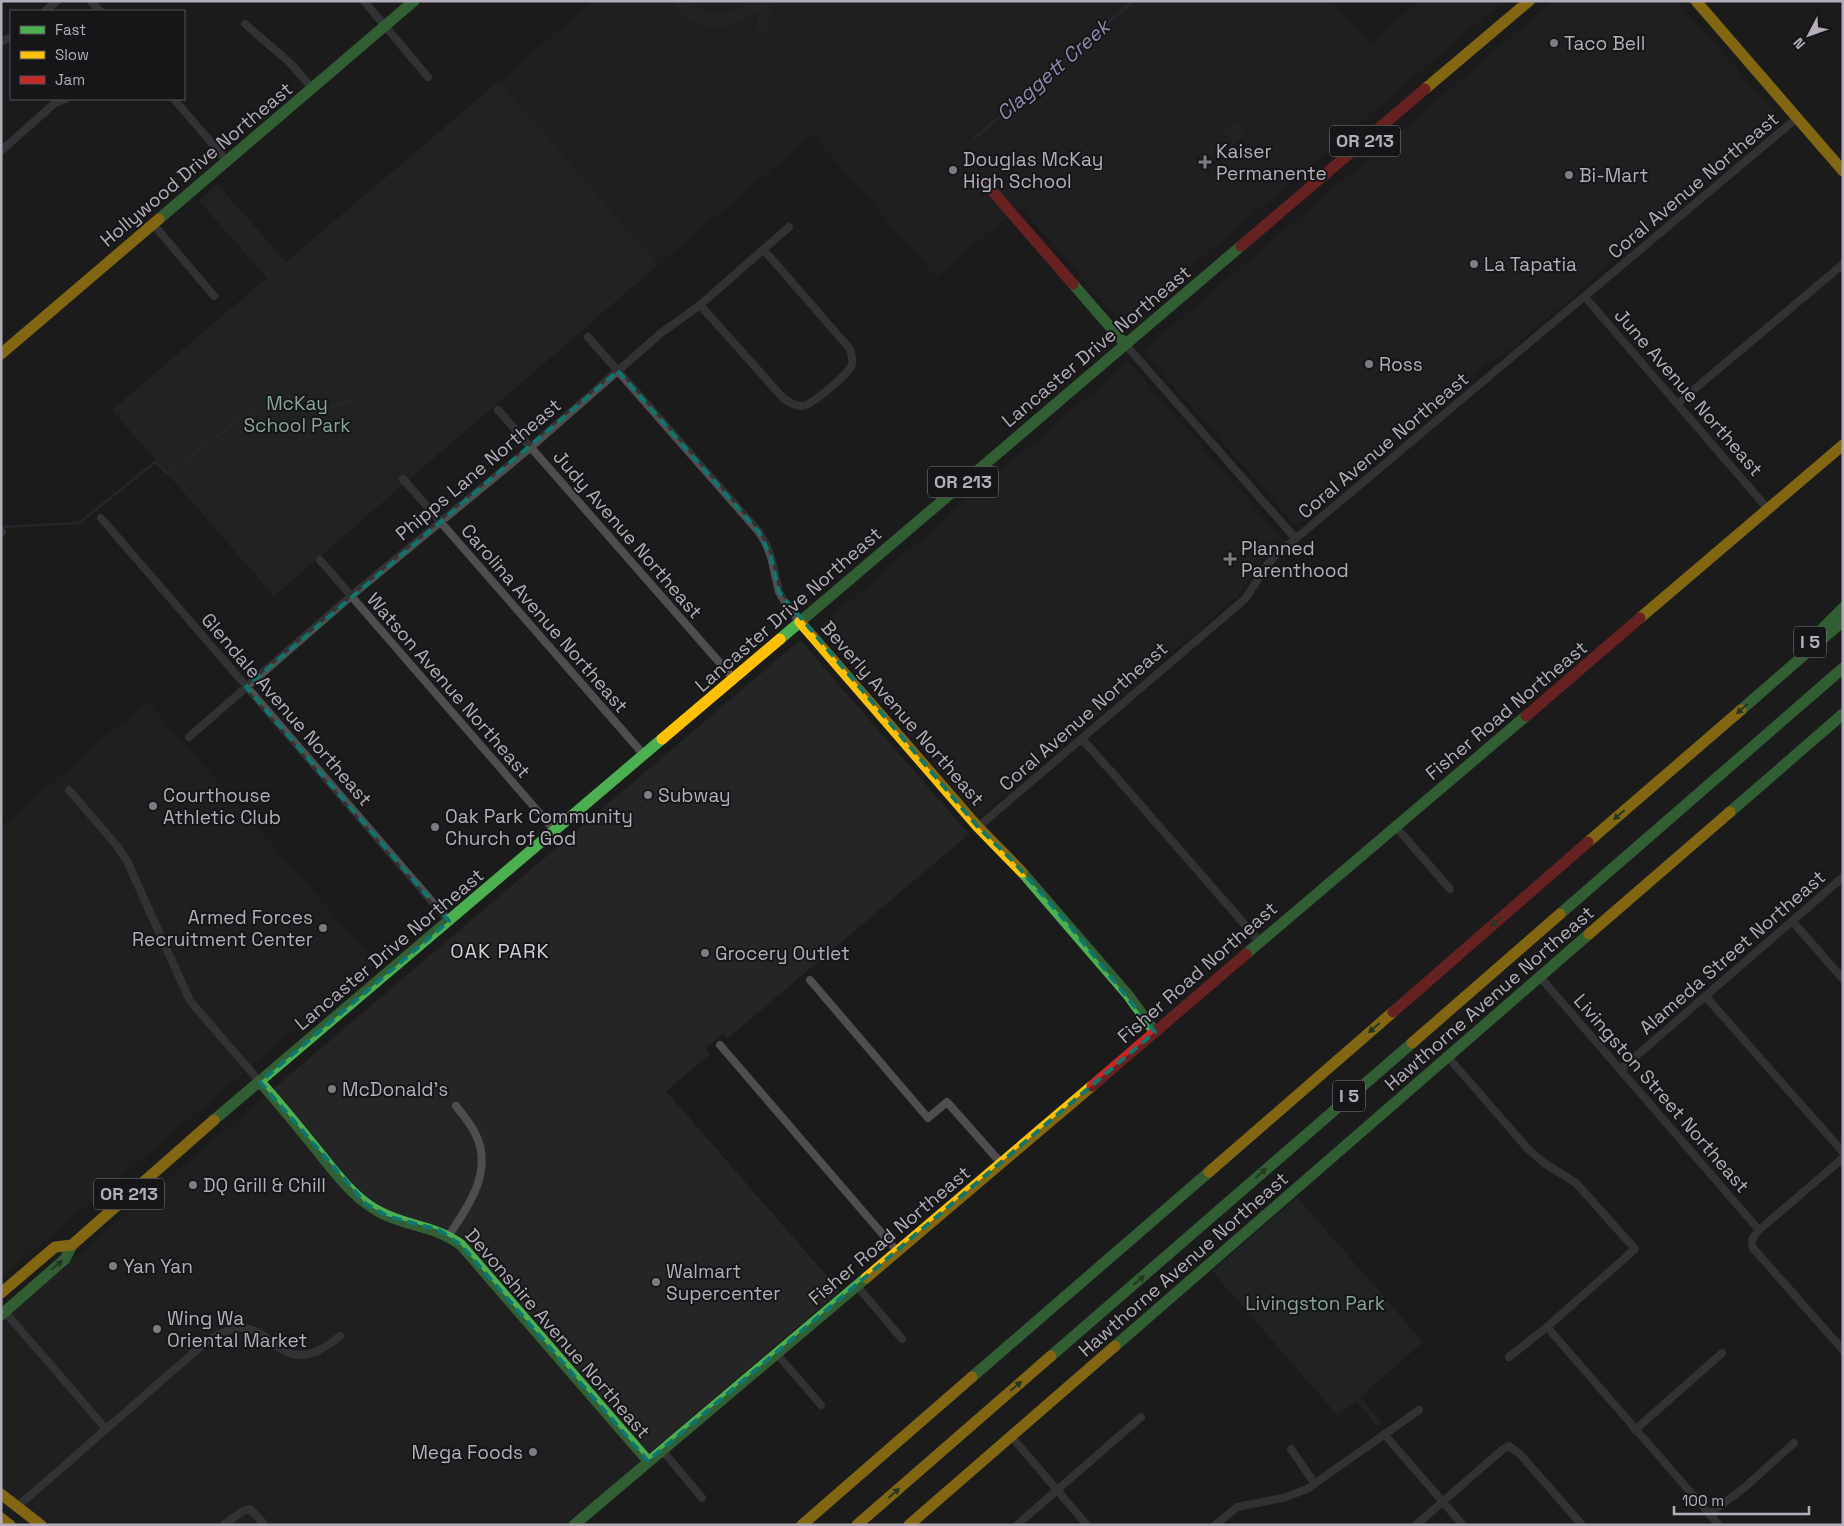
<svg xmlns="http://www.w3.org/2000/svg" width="1844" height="1526" font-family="'Space Grotesk',sans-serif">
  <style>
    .built { fill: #262526 }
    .green { fill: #262d2c }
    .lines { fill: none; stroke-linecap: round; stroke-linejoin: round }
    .stream { stroke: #33313d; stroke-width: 2.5 }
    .street { stroke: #4f4d50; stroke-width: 8 }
    .fast { stroke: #4caf50; stroke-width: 11 }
    .slow { stroke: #ffc107; stroke-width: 11 }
    .jam { stroke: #c62828; stroke-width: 11 }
    .oneway { fill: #2e5a31 }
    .marked { fill: none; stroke: #0f766e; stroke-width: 4; stroke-dasharray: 10 6; stroke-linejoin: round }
    .poi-dot { fill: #7e7b82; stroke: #161517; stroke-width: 2 }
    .labels { text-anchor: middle; stroke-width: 4; stroke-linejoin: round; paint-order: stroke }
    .shield { fill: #161517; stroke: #848088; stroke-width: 1 }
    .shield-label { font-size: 18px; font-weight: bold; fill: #b3aeb9 }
    .poi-label { font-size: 19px; fill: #b3aeb9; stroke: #161517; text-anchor: start }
    .street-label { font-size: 19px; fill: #b3aeb9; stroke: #161517 }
    .park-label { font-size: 19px; fill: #88a29c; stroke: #161517 }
    .water-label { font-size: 20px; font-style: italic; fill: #908ab0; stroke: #161517 }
    .neighbourhood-label { font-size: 20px; letter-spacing: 1px; fill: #d2ced6; stroke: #161517 }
  </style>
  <rect width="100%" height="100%" fill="#1b1b1b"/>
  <path class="built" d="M593 1H1332L1370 44 1420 1H1503L1123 325 1020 206 936 277 813 135 658 265 499 81Z
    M1553 1H1677L1775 113 1777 119 1776 123 1511 349 1486 365 1301 523 1294 524 1146 355 1145 349Z
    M1128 362 1283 540 1263 560 1238 596 979 817 818 628Z
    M800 640 969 834 728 1038 723 1034 706 1048 710 1054 666 1091 840 1291 565 1525H47L1 1487V1321Z
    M147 701 375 962 1 1278V827Z"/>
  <path class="green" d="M673 1H688L700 10 720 15 741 9 750 1H771L768 32 758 31V11C729 33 694 35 673 1Z
    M499 81 658 265 274 596 112 410 267 278 199 201 217 184 286 262Z
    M1235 121 1246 133 1233 144 1227 134 1222 132Z
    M1297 1197 1423 1342 1360 1397 1382 1423 1377 1426 1356 1401 1338 1416 1212 1271Z"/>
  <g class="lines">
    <path class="stream" d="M974 139 1133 1
      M1 527 79 523 155 462 168 474 249 412 290 397 331 406 350 401"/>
    <path class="street" d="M91 1 100 11
      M364 1 428 77
      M45 11 57 1
      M245 24 289 62 312 88
      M1 42 11 37
      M174 99 227 161
      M1 151 55 103 65 99
      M153 224 214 296
      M1585 297 1768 509
      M700 305 784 399C789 402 795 406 802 406 811 406 849 374 852 364 853 359 851 354 850 349L764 250
      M588 337 759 532 766 544 771 557 779 592 789 609 800 622
      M1125 344 1296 539
      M1678 403 1843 264
      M498 410 734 679
      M403 479 644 755
      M101 518 449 921
      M1 532H2
      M320 560 555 831
      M189 737 351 596 530 448 661 333 700 305 789 227
      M1082 739 1106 766
      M1110 770 1260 942
      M69 790 117 846 127 861 190 1001 260 1082
      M1395 826 1450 889
      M978 827 1245 599 1267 565 1275 556 1797 118
      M1793 922 1843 979
      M1540 977 1759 1230
      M810 980 928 1118 947 1102 1001 1163
      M1706 997 1843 1152
      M720 1045 897 1251
      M1448 1057 1527 1148 1544 1163 1576 1183 1635 1249 1547 1327 1509 1357
      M1620 1070 1843 877
      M1843 1158 1759 1230C1754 1236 1750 1240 1753 1248L1843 1350
      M449 1235C469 1206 493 1171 476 1135 471 1124 463 1115 456 1106
      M857 1286 902 1339
      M5 1312 106 1429
      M1547 1327 1719 1525
      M777 1354 821 1405
      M1635 1430 1722 1353
      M1385 1435 1463 1525
      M1011 1436 1087 1525
      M1291 1449 1315 1484
      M662 1450 702 1498
      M17 1507 208 1340C217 1336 227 1329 237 1328 244 1327 253 1330 259 1333 267 1338 273 1344 281 1349 303 1363 323 1350 340 1336
      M1709 1514 1744 1488 1794 1443
      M223 1525 243 1511 250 1509 265 1525
      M1017 1525 1141 1417
      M1215 1525 1237 1507 1283 1498 1307 1489 1419 1410
      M1416 1525 1502 1450 1509 1446 1520 1454 1582 1525"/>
    <path class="fast" d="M159 219 414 1
      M1073 284 1125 344
      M1821 630 1843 608
      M780 639 1241 246
      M1741 710 1843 621
      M1730 812 1843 714
      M1022 872 1128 995 1155 1032
      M1560 914 1843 668
      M1246 954 1526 716
      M260 1082C278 1102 295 1123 312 1144 331 1167 350 1195 376 1210 404 1227 433 1224 461 1245L648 1461
      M214 1120 662 739
      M1 1315 65 1259 72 1245
      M1115 1346 1589 934
      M1051 1356 1412 1043
      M972 1377 1209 1172
      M574 1525 866 1278"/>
    <path class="slow" d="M1696 1 1843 171
      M1425 89 1529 1
      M1 354 159 219
      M1640 618 1843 445
      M800 622 978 827 1022 872
      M662 739 780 639
      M1588 842 1741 710
      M1589 934 1730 812
      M1412 1043 1560 914
      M1209 1172 1393 1012
      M866 1278 1092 1086
      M1 1293 55 1247 72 1245 214 1120
      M1 1494 41 1525
      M1 1518 10 1525
      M802 1525 972 1377
      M857 1525 1051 1356
      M909 1525 1115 1346"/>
    <path class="jam" d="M988 186 1073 284
      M1241 246 1425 89
      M1526 716 1640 618
      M1393 1012 1588 842
      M1092 1086 1246 954"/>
  </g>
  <defs><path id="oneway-solid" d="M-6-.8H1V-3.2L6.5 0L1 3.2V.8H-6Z" transform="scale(1.25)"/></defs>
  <g class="oneway">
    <use href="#oneway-solid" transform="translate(1742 709) rotate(139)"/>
    <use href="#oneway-solid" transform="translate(1619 815) rotate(139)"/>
    <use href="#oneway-solid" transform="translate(1496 922) rotate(139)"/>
    <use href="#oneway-solid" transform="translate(1374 1028) rotate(139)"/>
    <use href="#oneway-solid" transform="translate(1261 1173) rotate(-41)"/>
    <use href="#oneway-solid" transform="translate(57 1265) rotate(-40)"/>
    <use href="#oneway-solid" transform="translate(1139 1280) rotate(-41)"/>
    <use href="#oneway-solid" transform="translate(1016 1386) rotate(-41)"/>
    <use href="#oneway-solid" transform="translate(894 1493) rotate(-41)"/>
  </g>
  <path d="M0 0H1844V1526H0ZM618 371 759 532 771 557 779 592 978 827 1013 861 1070 926 1155 1032 648 1461 461 1245 439 1230 387 1216 366 1204 260 1082 449 921 246 687Z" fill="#1b1b1b" fill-opacity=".55" fill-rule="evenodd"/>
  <path class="marked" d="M618 371 759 532 771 557 779 592 978 827 1013 861 1070 926 1155 1032 648 1461 461 1245 439 1230 387 1216 366 1204 260 1082 449 921 246 687Z"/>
  <g class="poi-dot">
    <circle cx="1554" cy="43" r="5"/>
    <path d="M1202.5 154.5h5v5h5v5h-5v5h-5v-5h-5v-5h5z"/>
    <circle cx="953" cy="170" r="5"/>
    <circle cx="1569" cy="175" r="5"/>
    <circle cx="1474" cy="264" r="5"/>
    <circle cx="1369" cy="364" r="5"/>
    <path d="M1227.5 551.5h5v5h5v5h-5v5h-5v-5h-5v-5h5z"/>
    <circle cx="648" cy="795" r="5"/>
    <circle cx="153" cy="806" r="5"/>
    <circle cx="435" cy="827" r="5"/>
    <circle cx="323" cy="928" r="5"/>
    <circle cx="705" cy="953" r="5"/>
    <circle cx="332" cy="1089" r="5"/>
    <circle cx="193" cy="1185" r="5"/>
    <circle cx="113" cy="1266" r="5"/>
    <circle cx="656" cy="1282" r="5"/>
    <circle cx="157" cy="1329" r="5"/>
    <circle cx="533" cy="1452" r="5"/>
  </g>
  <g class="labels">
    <g class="shield">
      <rect x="1330" y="125.5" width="70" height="31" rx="4"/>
      <rect x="928" y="466.5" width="70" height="31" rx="4"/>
      <rect x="1794" y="626.5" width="32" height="31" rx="4"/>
      <rect x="1333" y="1080.5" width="32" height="31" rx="4"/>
      <rect x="94" y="1178.5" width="70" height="31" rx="4"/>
    </g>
    <g class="shield-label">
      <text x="1365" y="147">OR 213</text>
      <text x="963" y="488">OR 213</text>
      <text x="1810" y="648">I 5</text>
      <text x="1349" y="1102">I 5</text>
      <text x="129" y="1200">OR 213</text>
    </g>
    <g class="poi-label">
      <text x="1564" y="50">Taco Bell</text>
      <text x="1216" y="158">Kaiser<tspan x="1216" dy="22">Permanente</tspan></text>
      <text x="963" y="166">Douglas McKay<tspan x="963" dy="22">High School</tspan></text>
      <text x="1579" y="182">Bi-Mart</text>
      <text x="1484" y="271">La Tapatia</text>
      <text x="1379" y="371">Ross</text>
      <text x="1241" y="555">Planned<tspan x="1241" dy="22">Parenthood</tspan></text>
      <text x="163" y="802">Courthouse<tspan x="163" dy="22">Athletic Club</tspan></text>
      <text x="658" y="802">Subway</text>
      <text x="445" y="823">Oak Park Community<tspan x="445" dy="22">Church of God</tspan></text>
      <text x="313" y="924" text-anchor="end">Armed Forces<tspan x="313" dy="22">Recruitment Center</tspan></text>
      <text x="715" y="960">Grocery Outlet</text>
      <text x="342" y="1096">McDonald's</text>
      <text x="203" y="1192">DQ Grill &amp; Chill</text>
      <text x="123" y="1273">Yan Yan</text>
      <text x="666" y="1278">Walmart<tspan x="666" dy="22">Supercenter</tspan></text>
      <text x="167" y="1325">Wing Wa<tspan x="167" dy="22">Oriental Market</tspan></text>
      <text x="523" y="1459" text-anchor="end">Mega Foods</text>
    </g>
    <g class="street-label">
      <text transform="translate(196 164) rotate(-40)" y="7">Hollywood Drive Northeast</text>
      <text transform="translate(1693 185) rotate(-40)" y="7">Coral Avenue Northeast</text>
      <text transform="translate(1096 346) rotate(-40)" y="7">Lancaster Drive Northeast</text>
      <text transform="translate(1689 392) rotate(49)" y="7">June Avenue Northeast</text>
      <text transform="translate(1383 445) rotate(-40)" y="7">Coral Avenue Northeast</text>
      <text transform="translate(478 469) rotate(-40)" y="7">Phipps Lane Northeast</text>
      <text transform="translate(628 534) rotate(49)" y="7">Judy Avenue Northeast</text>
      <text transform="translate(788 609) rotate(-41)" y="7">Lancaster Drive Northeast</text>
      <text transform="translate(545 618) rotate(49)" y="7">Carolina Avenue Northeast</text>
      <text transform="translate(449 685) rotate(49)" y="7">Watson Avenue Northeast</text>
      <text transform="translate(287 709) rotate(49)" y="7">Glendale Avenue Northeast</text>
      <text transform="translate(1506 710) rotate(-40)" y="7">Fisher Road Northeast</text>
      <text transform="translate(903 713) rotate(49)" y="7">Beverly Avenue Northeast</text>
      <text transform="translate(1083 716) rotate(-41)" y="7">Coral Avenue Northeast</text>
      <text transform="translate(389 949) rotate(-40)" y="7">Lancaster Drive Northeast</text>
      <text transform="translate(1732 952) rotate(-41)" y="7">Alameda Street Northeast</text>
      <text transform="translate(1197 972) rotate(-41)" y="7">Fisher Road Northeast</text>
      <text transform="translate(1489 998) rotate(-41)" y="7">Hawthorne Avenue Northeast</text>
      <text transform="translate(1662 1093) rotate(49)" y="7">Livingston Street Northeast</text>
      <text transform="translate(889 1235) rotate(-40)" y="7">Fisher Road Northeast</text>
      <text transform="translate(1183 1264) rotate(-41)" y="7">Hawthorne Avenue Northeast</text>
      <text transform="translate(558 1333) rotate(49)" y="7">Devonshire Avenue Northeast</text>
    </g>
    <g class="park-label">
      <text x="297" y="410">McKay<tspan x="297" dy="22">School Park</tspan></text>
      <text x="1315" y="1310">Livingston Park</text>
    </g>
    <g class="water-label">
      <text transform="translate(1053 70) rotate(-41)" y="7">Claggett Creek</text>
    </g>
    <g class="neighbourhood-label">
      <text x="500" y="958">OAK PARK</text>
    </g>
  </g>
  <rect width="1844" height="1526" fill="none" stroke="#b3aeb9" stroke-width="5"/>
  <rect x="10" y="10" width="175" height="90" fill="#161517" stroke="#555258"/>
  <rect x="20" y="26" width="25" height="8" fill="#4caf50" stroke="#555258"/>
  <text x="55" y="35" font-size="15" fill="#b3aeb9">Fast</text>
  <rect x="20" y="51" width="25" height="8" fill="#ffc107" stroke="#555258"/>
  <text x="55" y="60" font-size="15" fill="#b3aeb9">Slow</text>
  <rect x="20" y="76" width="25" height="8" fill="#c62828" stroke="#555258"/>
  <text x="55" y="85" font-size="15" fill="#b3aeb9">Jam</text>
  <g transform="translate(1809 35) rotate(229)" stroke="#161517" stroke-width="4" paint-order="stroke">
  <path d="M0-4L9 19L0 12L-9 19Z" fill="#b3aeb9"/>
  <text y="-8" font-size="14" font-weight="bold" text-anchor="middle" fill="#b3aeb9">N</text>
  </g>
  <path d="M1674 1506v8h135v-8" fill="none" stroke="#b3aeb9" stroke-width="2.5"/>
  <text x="1682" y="1506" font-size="15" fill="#b3aeb9" stroke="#161517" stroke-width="4" paint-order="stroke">100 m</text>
</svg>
